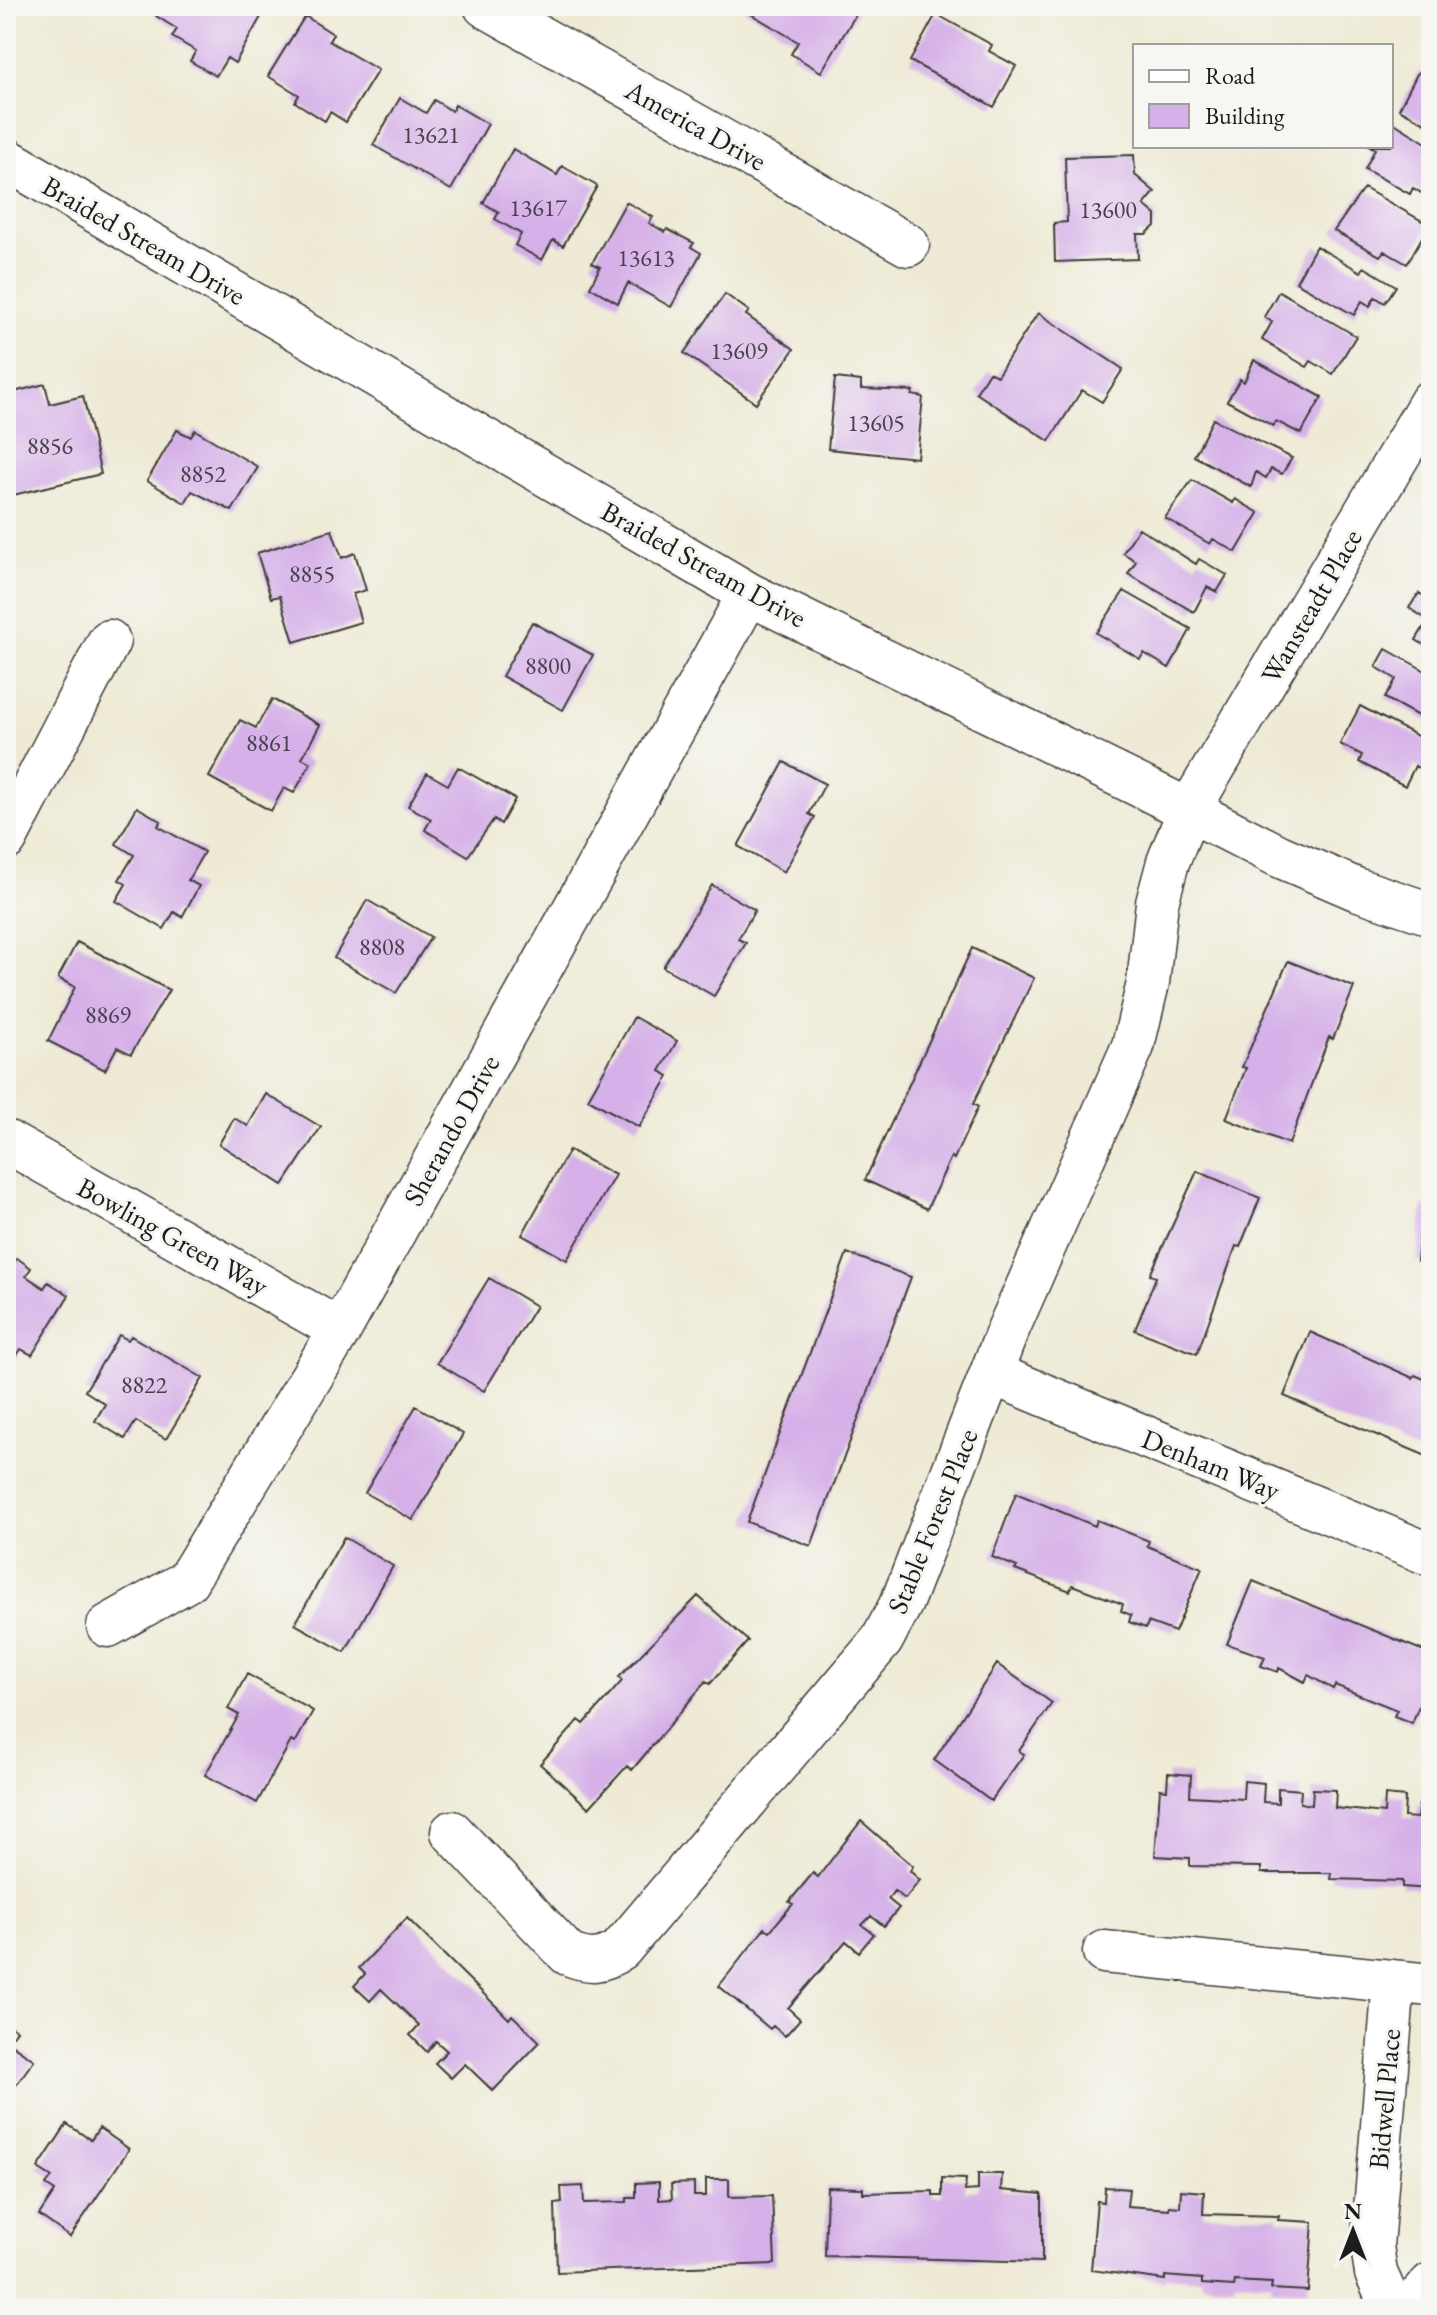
<svg xmlns="http://www.w3.org/2000/svg" width="1437" height="2315" font-family="'EB Garamond',serif">
  <style>
    .building { fill: #d6b0e8 }
    .lines { fill: none; stroke-linecap: round; stroke-linejoin: round }
    .minor-casing { stroke: #3c3b38; stroke-width: 45 }
    .minor { stroke: #fff; stroke-width: 42 }
    .labels { text-anchor: middle; stroke-width: 6; stroke-linejoin: round; paint-order: stroke }
    .number-label { font-size: 24px; fill: #4a414f }
    .street-label { font-size: 28px; fill: #1c1c1c; stroke: #f6f6f2 }
  </style>
  <rect width="100%" height="100%" fill="#f6f6f2"/>
  <filter id="ink" filterUnits="userSpaceOnUse"><feTurbulence type="fractalNoise" baseFrequency=".0125" numOctaves="2"/><feDisplacementMap in="SourceGraphic" scale="16" xChannelSelector="R" yChannelSelector="G"/><feConvolveMatrix kernelMatrix="1 2 1 2 8 2 1 2 1" color-interpolation-filters="sRGB"/></filter>
  <filter id="wash" filterUnits="userSpaceOnUse"><feTurbulence type="fractalNoise" baseFrequency=".006" numOctaves="4" result="noise"/><feDisplacementMap in="SourceGraphic" scale="32" xChannelSelector="R" yChannelSelector="G"/><feGaussianBlur stdDeviation="1.8" result="paint"/><feColorMatrix in="noise" values="0 0 0 0 0 0 0 0 0 0 0 0 0 0 0 0 0 1.4 0 .05"/><feComposite in="paint" operator="in"/></filter>
  <g filter="url(#wash)">
    <rect width="100%" height="100%" fill="#eeead5"/>
    <g id="blocks">
      <path class="building" d="M162 6H267L235 63 227 58 216 76 190 61 196 51 172 37 177 29 156 16Z
        M742 6H861L821 72 791 54 798 42 741 8Z
        M936 14 992 45 989 51 1016 66 994 107 910 61Z
        M305 16 333 34 329 41 378 70 346 122 330 112 325 121 295 102 299 95 268 76Z
        M1418 72 1431 78V126L1399 109Z
        M400 98 426 113 434 100 452 111 455 105 488 124 451 190 373 145Z
        M1391 121 1431 146V199L1413 188 1410 194 1365 169 1375 149 1370 146H1391Z
        M513 149 557 175 562 166 597 186 563 246 553 240 542 260 515 245 521 234 495 219 499 212 483 203Z
        M1134 155 1135 175 1155 192 1144 205 1156 215V225L1146 234H1137L1138 259 1055 262 1054 223 1067 222 1065 157Z
        M1364 188 1429 225 1407 264 1384 251 1380 256 1334 231Z
        M626 202 653 217 649 223 665 232 667 229 694 243 691 247 701 253 671 307 628 283 618 303 590 287 600 267 592 263Z
        M1316 246 1361 272 1364 267 1396 286 1385 303 1375 297 1370 306 1362 301 1354 315 1296 282Z
        M1279 291 1356 336 1333 374 1311 361 1307 367 1262 340 1272 322 1264 317Z
        M725 294 749 311 746 315 794 349 756 403 684 353Z
        M1038 313 1123 369 1102 402 1082 390 1049 441 976 393 989 372 997 376Z
        M1254 360 1322 397 1301 434 1276 421 1273 426 1227 401 1240 379 1244 382Z
        M835 378 861 381V389L913 391 912 395 923 397 917 458 828 449Z
        M45 384 50 404 83 396 101 474 9 496 6 481V418L10 417 6 394Z
        M1213 419 1292 458 1282 474 1271 469 1266 478 1256 472 1251 487 1194 456Z
        M177 430 191 437 195 430 258 467 232 511 192 491 185 503 147 481Z
        M1192 480 1233 503 1235 499 1259 513 1236 552 1213 539 1210 544 1165 518Z
        M1139 528 1196 564 1199 559 1227 575 1217 592 1207 587 1194 612 1128 574 1136 561 1123 553Z
        M332 530 342 558 355 553 366 590 353 594 361 622 294 642 280 596 271 598 257 553Z
        M1124 591 1191 629 1169 668 1144 653 1140 659 1096 633Z
        M1419 593 1431 600V649L1416 640 1428 620 1409 608Z
        M532 622 593 655 563 710 502 676Z
        M1386 649 1431 674V723L1385 698 1396 679 1376 667Z
        M272 699 320 725 302 758 311 763 294 793 284 788 271 811 209 777 240 720 256 728Z
        M1360 706 1431 743V758L1424 771 1415 766 1405 786 1359 762 1362 755 1340 744Z
        M784 762 825 784 809 814 815 817 784 872 738 846Z
        M458 767 515 799 501 824 494 819 468 856 425 830 431 819 408 806 427 773 448 785Z
        M137 807 161 821 158 826 204 852 188 880 199 886 182 917 174 912 164 929 116 901 126 884 119 880 134 855 116 844Z
        M712 885 755 910 738 939 746 943 714 996 663 967Z
        M367 900 431 937 396 993 334 958Z
        M77 942 169 990 131 1054 117 1047 105 1070 48 1041 75 987 58 978Z
        M972 948 1034 978 973 1104 978 1107 954 1159 951 1157 927 1209 865 1180Z
        M1288 961 1354 987 1333 1039 1329 1037 1289 1144 1226 1119 1246 1068 1242 1067Z
        M634 1017 677 1041 660 1071 669 1076 639 1127 588 1099Z
        M266 1094 321 1127 283 1185 219 1144 234 1118 248 1126Z
        M569 1150 615 1175 567 1260 522 1235Z
        M1197 1171 1260 1198 1240 1247 1236 1246 1197 1354 1135 1330 1156 1277 1150 1275Z
        M1423 1206 1431 1207V1263L1417 1261Z
        M847 1253 911 1277 811 1546 747 1522Z
        M17 1258 31 1268 26 1276 44 1288 48 1282 69 1295 32 1355 21 1349 8 1369 6 1276Z
        M489 1278 536 1306 484 1391 437 1363Z
        M1310 1332 1413 1378 1415 1375 1431 1382V1458L1284 1396Z
        M119 1335 128 1340 131 1336 203 1378 166 1439 136 1421 125 1439 95 1421 105 1404 85 1391Z
        M416 1406 463 1434 413 1520 365 1493Z
        M1016 1493 1095 1526 1097 1520 1149 1541 1147 1546 1202 1568 1175 1632 1148 1622 1146 1628 1129 1622 1131 1615 1121 1611 1123 1604 1072 1585 1070 1591 1015 1570 1017 1567 992 1557Z
        M344 1537 393 1566 345 1652 295 1624Z
        M1253 1581 1431 1654V1676L1412 1723 1394 1716 1397 1710 1335 1685 1333 1689 1308 1675 1305 1682 1279 1668 1278 1672 1261 1666 1265 1657 1227 1644Z
        M698 1596 748 1641 710 1684 706 1681 632 1770 627 1766 589 1808 540 1764 579 1720 584 1724 622 1681 619 1677Z
        M997 1664 1052 1703 1019 1751 1024 1754 991 1801 934 1760Z
        M247 1674 313 1711 295 1743 291 1741 257 1803 205 1775 239 1715 228 1709Z
        M1168 1773 1191 1775 1190 1796 1243 1799 1244 1781 1264 1783 1263 1802 1278 1803V1788L1301 1790 1300 1803 1312 1805 1313 1789 1336 1790 1335 1808 1384 1813 1385 1795 1405 1797 1404 1817 1417 1818 1419 1804 1431 1805V1889L1402 1887V1881L1331 1879 1332 1873H1261V1867L1190 1866V1858L1155 1856 1160 1789 1167 1790Z
        M861 1821 913 1866 910 1871 920 1880 905 1899 894 1891 888 1899 899 1908 884 1926 871 1916 862 1925 874 1934 859 1952 846 1941 788 2008 800 2019 785 2036 773 2026 770 2029 719 1986 765 1928 770 1931 793 1904 789 1902 813 1873 818 1877Z
        M407 1918 509 2019 512 2015 540 2042 493 2091 465 2064 451 2078 435 2063 447 2051 436 2041 427 2052 410 2035 419 2025 381 1989 370 2001 354 1986 365 1974 359 1968Z
        M6 2023 17 2030 8 2042 34 2060 6 2099Z
        M67 2124 91 2140 99 2128 129 2149 70 2237 39 2215 55 2191 46 2185 52 2177 38 2168Z
        M978 2174H1002L1001 2190 1042 2194V2262L825 2256 827 2187 863 2188V2193L933 2191V2196H942V2178L966 2179 965 2191 978 2190Z
        M706 2179H729V2197L772 2196 775 2264 557 2272 555 2204 562 2203 561 2187 583 2186 584 2203 627 2202V2198H636V2183L659 2182V2200L672 2199 671 2184 694 2183V2196H706Z
        M1105 2187 1129 2189 1127 2206 1169 2209V2206L1180 2207 1181 2190 1204 2192 1203 2214 1279 2216 1278 2220 1313 2222 1308 2291 1271 2289 1272 2283 1235 2281 1234 2286 1202 2284V2279L1165 2276V2280L1091 2270 1097 2201 1104 2202Z"/>
    </g>
  </g>
  <g filter="url(#ink)">
    <use href="#blocks" fill-opacity="0" stroke="#3c3b38" stroke-width="2"/>
    <g class="lines">
      <defs>
        <path id="minor" d="M485 6 908 245
          M6 159 749 594 1189 810 1279 856 1356 889 1431 914
          M6 839 109 641
          M6 1141 340 1330
          M991 1373 1431 1555
          M108 1626 187 1581 340 1330 749 594
          M452 1832 568 1954C590 1963 602 1962 621 1949L882 1640 902 1602 1007 1332 1133 1046 1148 983 1157 903 1168 862 1189 810 1431 401
          M1104 1952 1431 1985
          M1392 2309 1376 2273 1372 2246 1394 1982
          M1408 2309 1431 2284"/>
      </defs>
      <use href="#minor" class="minor-casing"/>
      <use href="#minor" class="minor"/>
    </g>
  </g>
  <g class="labels">
    <g class="number-label">
      <text x="431" y="143">13621</text>
      <text x="538" y="216">13617</text>
      <text x="1108" y="218">13600</text>
      <text x="646" y="266">13613</text>
      <text x="739" y="359">13609</text>
      <text x="876" y="431">13605</text>
      <text x="50" y="454">8856</text>
      <text x="203" y="482">8852</text>
      <text x="312" y="582">8855</text>
      <text x="548" y="674">8800</text>
      <text x="269" y="751">8861</text>
      <text x="382" y="955">8808</text>
      <text x="108" y="1023">8869</text>
      <text x="144" y="1393">8822</text>
    </g>
    <g class="street-label">
      <text transform="translate(696 125) rotate(29)" y="10">America Drive</text>
      <text transform="translate(144 240) rotate(30)" y="10">Braided Stream Drive</text>
      <text transform="translate(704 564) rotate(29)" y="10">Braided Stream Drive</text>
      <text transform="translate(1311 606) rotate(-60)" y="10">Wansteadt Place</text>
      <text transform="translate(451 1130) rotate(-61)" y="10">Sherando Drive</text>
      <text transform="translate(173 1236) rotate(29)" y="10">Bowling Green Way</text>
      <text transform="translate(1211 1464) rotate(22)" y="10">Denham Way</text>
      <text transform="translate(932 1521) rotate(-68)" y="10">Stable Forest Place</text>
      <text transform="translate(1384 2099) rotate(-85)" y="10">Bidwell Place</text>
    </g>
  </g>
  <rect width="1437" height="2315" fill="none" stroke="#f6f6f2" stroke-width="32"/>
  <rect x="1133" y="44" width="260" height="104" fill="#f6f6f2" stroke="#9f9f9c" stroke-width="2"/>
  <rect x="1149" y="70" width="40" height="12" fill="#ffffff" stroke="#9f9f9c" stroke-width="2"/>
  <text x="1205" y="84" font-size="24" fill="#1c1c1c">Road</text>
  <rect x="1149" y="104" width="40" height="24" fill="#d6b0e8" stroke="#9f9f9c" stroke-width="2"/>
  <text x="1205" y="124" font-size="24" fill="#1c1c1c">Building</text>
  <g transform="translate(1353 2231)" stroke="#f6f6f2" stroke-width="6" paint-order="stroke">
  <path d="M0-6L14 30L0 20L-14 30Z" fill="#1c1c1c"/>
  <text y="-12" font-size="22" font-weight="bold" text-anchor="middle" fill="#1c1c1c">N</text>
  </g>
</svg>
